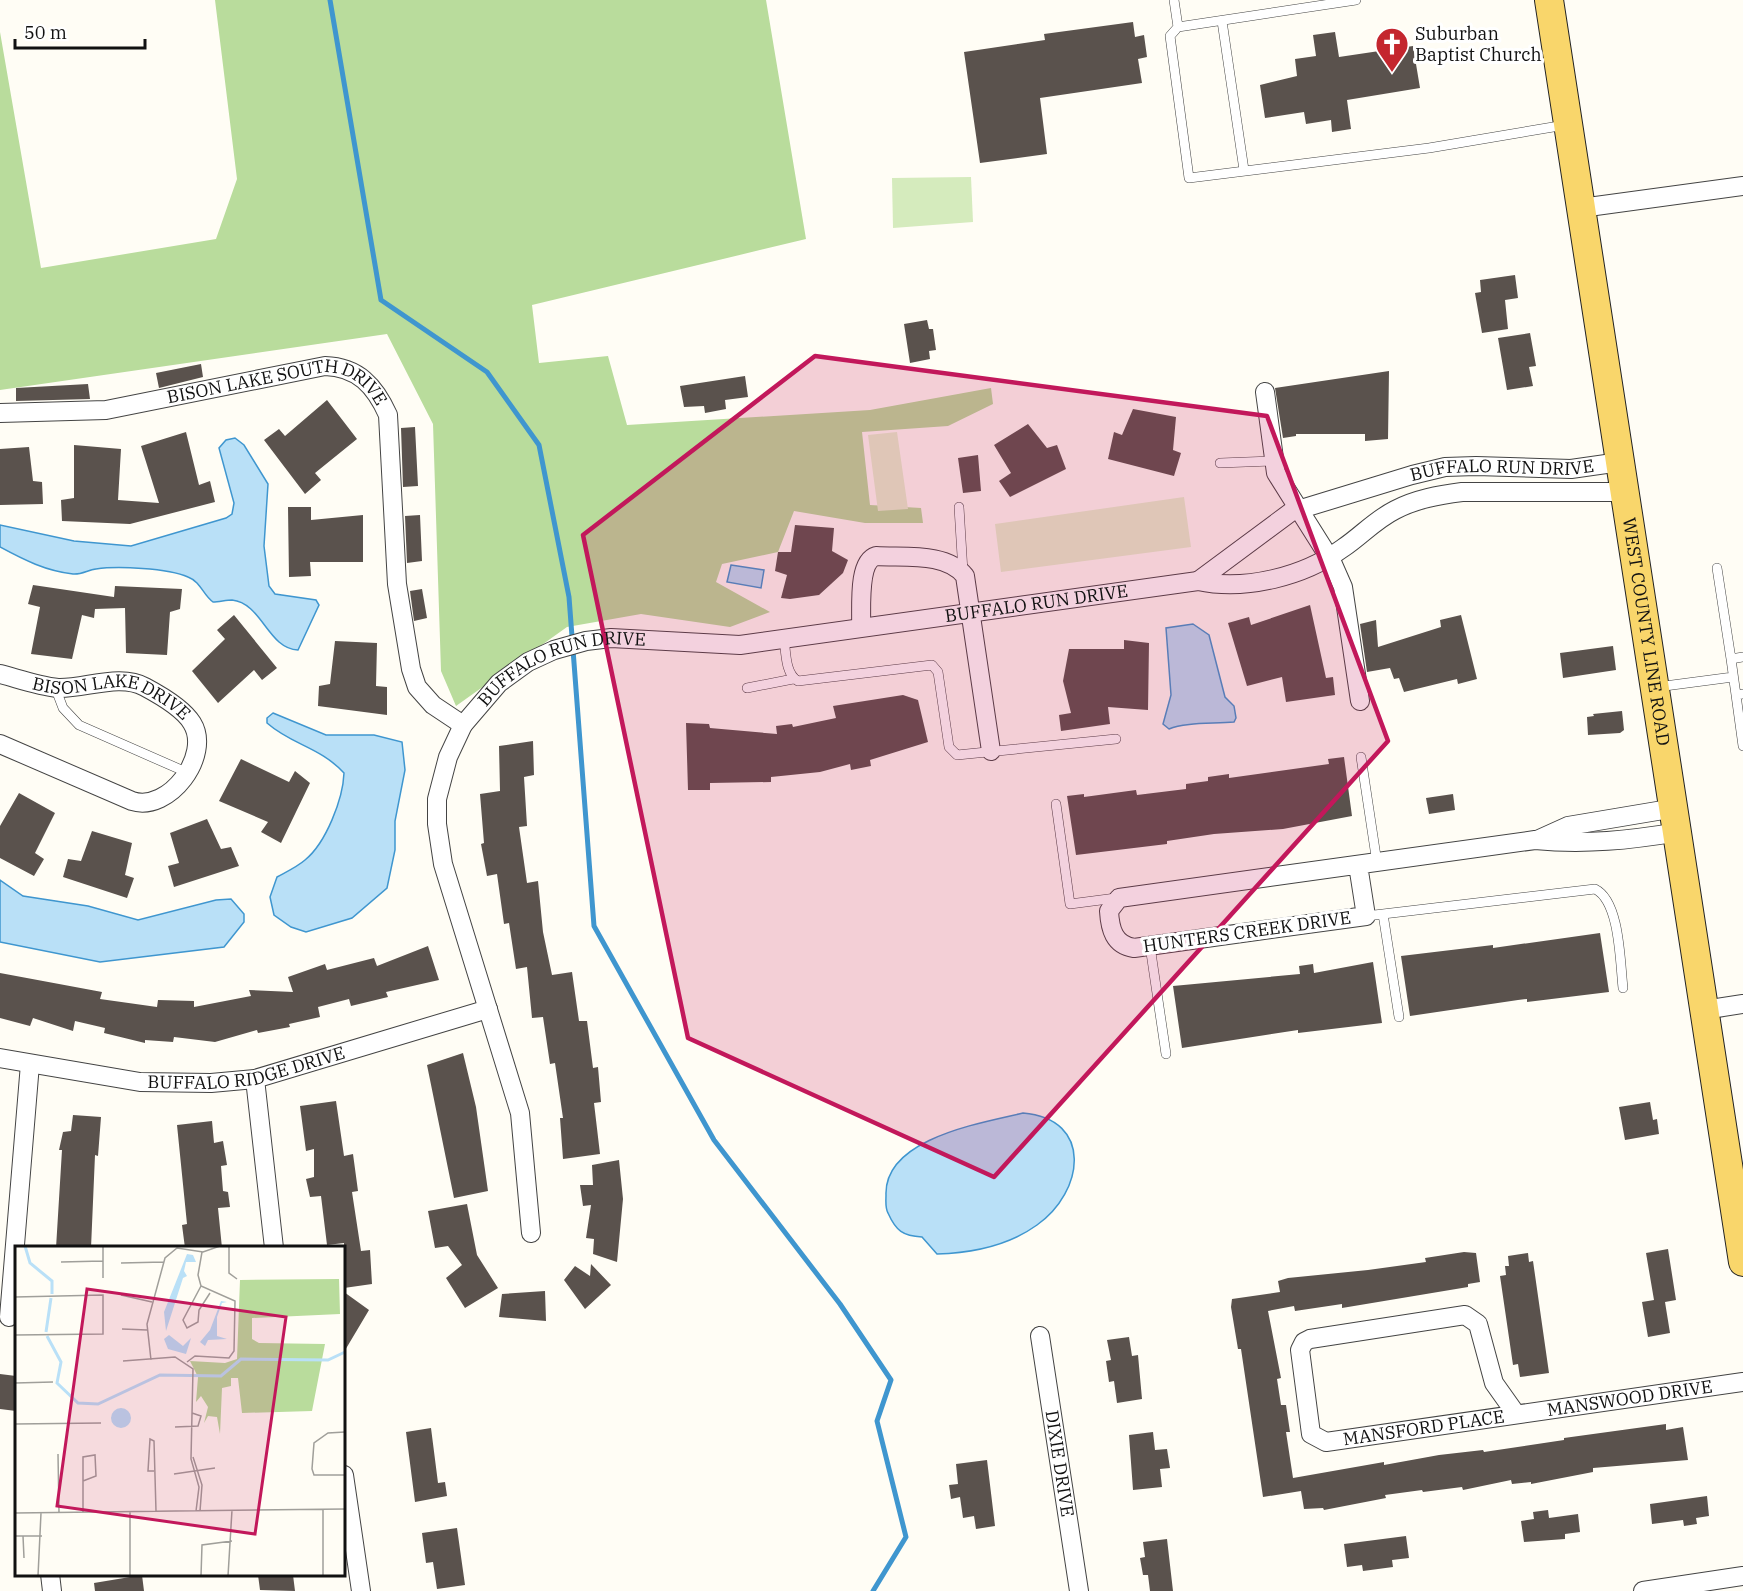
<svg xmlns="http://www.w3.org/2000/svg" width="1743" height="1591" font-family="'IBM Plex Serif',serif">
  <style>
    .green { fill: #d5ebbd }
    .forest { fill: #b9dc9c }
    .pitch { fill: #e6f2cf }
    .water { fill: #b9e0f7; stroke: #3f96cf; stroke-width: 1.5 }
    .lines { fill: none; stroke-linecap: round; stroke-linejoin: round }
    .stream { stroke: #3f96cf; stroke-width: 5 }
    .building { fill: #5a524d }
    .lane-casing { stroke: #444; stroke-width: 10 }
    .street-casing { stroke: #444; stroke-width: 20 }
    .primary-casing { stroke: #222; stroke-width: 30 }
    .lane { stroke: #fff; stroke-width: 9 }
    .street { stroke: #fff; stroke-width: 18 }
    .primary { stroke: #f9d66b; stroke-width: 28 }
    .marked { fill: #c2185b; fill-opacity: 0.2; stroke: #c2185b; stroke-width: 4.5; stroke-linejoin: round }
    .labels { text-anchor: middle; stroke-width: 6; stroke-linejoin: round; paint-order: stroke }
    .poi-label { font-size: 18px; fill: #111; stroke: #fff; text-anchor: start }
    .street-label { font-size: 18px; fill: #111; stroke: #fff }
    .inset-river { fill: none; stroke: #b9e0f7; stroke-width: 3 }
    .inset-road { fill: none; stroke: #a09f9a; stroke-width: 1.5 }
    .view { fill: #c2185b; fill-opacity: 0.15; stroke: #c2185b; stroke-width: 3 }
    .inset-edge { fill: none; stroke: #111; stroke-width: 3 }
  </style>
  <rect width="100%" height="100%" fill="#fffdf5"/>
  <path class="green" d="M971 177 973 222 893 228 892 178Z"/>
  <path class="forest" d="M215 0H766L806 239 532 305 539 363 608 356 627 425 870 410 991 388 993 404 948 426 862 432 870 505 921 508 923 523H865L794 511 778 552 722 564 716 582 770 612 730 627 641 614 567 627 456 706 441 671 433 424 387 334 0 390V32L41 268 216 239 237 179Z"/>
  <path class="pitch" d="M897 432 908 509 878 511 868 435Z
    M1184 497 1191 547 1001 572 995 524Z"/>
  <path class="water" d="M235 438 244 445 268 484 264 546 269 586 275 594 316 600 319 605 298 650C268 649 262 603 232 600 226 600 219 602 213 602 203 595 201 582 188 577 168 568 117 566 96 569 88 570 81 575 73 574 46 571 24 560 0 547V525L74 541 131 546 226 518 232 514 234 503 219 448 226 440Z
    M731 565 764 570 761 588 727 582Z
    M1193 624 1209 635 1225 697 1234 706 1236 718 1234 722C1214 724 1185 722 1169 729L1163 724 1171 695 1166 628Z
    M273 713 326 735H374L402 742 405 770 395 821V850L387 888 352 918 306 932 291 927 274 915 270 897 277 877C286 872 297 867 305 860 326 843 343 799 344 773 320 747 292 745 267 723V718Z
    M0 880 23 896 88 906 138 920 216 900 231 899 244 914V922L224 947 100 962 0 942Z
    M1023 1113C1094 1119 1084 1192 1037 1225 1008 1246 971 1253 937 1254L922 1237C903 1236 896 1231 888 1213 885 1208 886 1201 886 1195 884 1138 982 1123 1023 1113Z"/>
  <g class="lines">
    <path class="stream" d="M330 0 381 300 487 372 539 445 569 597 594 926 714 1140 840 1304 891 1380 877 1421 906 1537 873 1591"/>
  </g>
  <path class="building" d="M1133 22 1135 37 1144 35 1147 57 1138 59 1142 83 1040 98 1047 154 980 163 964 52 1045 40 1044 34Z
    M1335 32 1339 57 1413 46 1420 88 1347 100 1351 129 1332 132 1331 120 1306 124 1304 112 1265 118 1260 85 1297 76 1295 59 1316 56 1313 35Z
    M1515 275 1518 298 1505 300 1508 329 1482 333 1475 293 1481 292 1480 280Z
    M927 320 929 329H933L936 350 929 351 930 359 910 363 904 324Z
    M1530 333 1536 366 1529 367 1533 386 1507 390 1498 338Z
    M201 364 203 377 159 388 156 373Z
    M1389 371 1388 439 1365 441V434H1296V436L1283 438 1275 388Z
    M745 376 748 397 725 400 726 409 705 413 704 406 684 407 680 386Z
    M88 384 90 399 16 401V388Z
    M327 400 357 439 315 473 321 480 305 494 264 440 279 429 285 436Z
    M1133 409 1176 417 1173 450 1181 453 1174 476 1108 459 1114 432 1122 435Z
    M1028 424 1047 448 1057 445 1066 469 1010 497 999 481 1011 473 994 445Z
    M415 427 418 486 403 487 401 428Z
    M186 432 199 485 210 481 215 502 130 524 62 521 61 500 74 498V445L121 449 118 500 159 503 141 446Z
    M29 447 33 481 42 482 43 504 0 505V449Z
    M978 455 981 491 963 493 958 458Z
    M288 507H311V520L363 515V562H310L311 576 289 577Z
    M420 515 422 561 407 563 405 516Z
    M795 525 834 528 832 551 848 560 843 573 819 595 790 599 781 598 787 575 775 571 778 552H791Z
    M33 585 114 597 115 586 182 589 180 609 170 612 167 655 126 653 125 608 95 609 94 618 82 615 72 659 31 654 40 607 28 604Z
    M422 589 427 618 414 621 410 591Z
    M1310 605 1326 678 1333 677 1335 695 1286 702 1282 677 1247 686 1228 623 1249 617 1251 625Z
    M234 615 277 668 262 680 254 670 218 703 192 671 225 639 217 630Z
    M1461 615 1477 679 1458 684 1457 679 1404 692 1399 678 1394 679 1390 668 1367 672 1360 624 1376 620 1378 647 1441 627 1440 620Z
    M1124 640 1149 643 1148 710 1108 707 1110 724 1061 731 1059 715 1071 713 1063 681 1069 649H1124Z
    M335 641 377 643 376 686 387 687V715L318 706 319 686 330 684Z
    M1613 646 1616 670 1563 678 1560 653Z
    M903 695 918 700 928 742 870 760 871 766 851 770 850 764 820 772 771 777V782L710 783V790H688L686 723 709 724 710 728 777 734 776 726 792 724 793 727 836 718 833 706Z
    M1622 711 1624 730 1620 733 1588 735 1587 717 1594 716 1593 714Z
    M533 741 534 775 524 777 527 826 519 827 527 883 538 881 543 932 552 975 572 972 579 1021H587L593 1068 598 1067 601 1102 594 1103 600 1154 563 1159 560 1118H563L555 1063 550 1064 543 1017 532 1018 527 967 516 969 509 923 504 924 497 874 487 876 481 844 484 843 480 794 500 791 499 746Z
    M1344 757 1352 816 1283 829 1214 834 1167 841V844L1076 855 1067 796 1084 794V797L1136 790 1137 795 1186 789V784L1208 781V777L1229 774V778L1329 764 1328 759Z
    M241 759 289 782 295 771 310 783 281 843 261 832 268 822 219 801Z
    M19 793 55 813 35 853 44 859 34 876 0 858V826Z
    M1453 794 1455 810 1429 814 1426 798Z
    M207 819 221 849 231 847 239 866 174 887 168 866 179 863 170 833Z
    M92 831 132 843 125 875 134 878 127 898 63 877 68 859 81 861Z
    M1600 933 1609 992 1527 1002V999L1518 1000 1410 1016 1401 956 1493 945V948Z
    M428 946 439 980 386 992 388 997 351 1006 349 999 318 1007 320 1017 289 1024 290 1027 258 1033 257 1030 215 1042 174 1037 173 1042 145 1040V1043L104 1033 105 1028 75 1021 73 1031 33 1018 30 1026 0 1018V973L102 992 100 999 157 1007 158 1000 194 1001V1007L251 996 249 990 293 992 288 977 325 964 327 970 374 958 377 966Z
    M1373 962 1382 1023 1298 1033V1030L1182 1048 1173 986 1300 974 1299 966 1313 964 1314 973Z
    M463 1053 476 1107 488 1191 454 1198 427 1065Z
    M336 1101 344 1156 353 1154 358 1191 352 1192 361 1251 370 1250 372 1284 344 1288V1243L327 1245 321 1196 310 1197 306 1179 314 1177V1149L306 1151 300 1106Z
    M1650 1102 1653 1120 1657 1119 1659 1134 1625 1140 1619 1107Z
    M73 1115 101 1117 98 1156 95 1155 91 1248H56L62 1150H59L63 1132 71 1131Z
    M212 1121 214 1143 223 1141 227 1165 221 1166 223 1191 228 1192 230 1207 218 1208 222 1248H185L182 1225 187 1224 177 1125Z
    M619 1160 623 1199 617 1262 593 1254 594 1239 586 1238 591 1205 583 1206 580 1185H593L592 1165Z
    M467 1204 477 1255 498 1288 465 1308 446 1278 462 1265 448 1246 435 1248 428 1211Z
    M1668 1249 1676 1300 1665 1302 1670 1333 1648 1337 1642 1302 1654 1300 1646 1253Z
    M1464 1252 1476 1253 1480 1282 1468 1284V1287L1342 1308V1304L1295 1311 1294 1306 1268 1311 1281 1378 1277 1379 1281 1405H1286L1290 1432H1286L1293 1478 1384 1462V1465L1439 1455 1483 1450 1484 1452 1564 1440V1438L1666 1424V1430L1683 1427 1688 1460 1593 1468V1472L1531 1484V1482L1512 1484 1511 1480 1463 1490 1462 1487 1423 1492 1422 1490 1385 1495 1386 1498 1324 1510 1323 1508 1304 1509 1301 1491 1263 1497 1241 1349H1238L1231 1307 1232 1299 1280 1292 1278 1281 1288 1278 1368 1270 1426 1262 1425 1258Z
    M1528 1253 1529 1262 1533 1261 1549 1373 1520 1377 1518 1364 1513 1365 1500 1276 1506 1275 1505 1266H1509L1508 1256Z
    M591 1264 611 1285 585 1309 564 1280 575 1266 590 1276Z
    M545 1291 546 1321 499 1317 502 1294Z
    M344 1292 369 1310 344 1352Z
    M1129 1337 1132 1356 1138 1355 1142 1399 1117 1403 1114 1381 1109 1382 1106 1361 1111 1360 1107 1340Z
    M0 1374 16 1376V1411L0 1409Z
    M431 1428 438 1483 445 1482 447 1496 415 1502 406 1432Z
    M1153 1432 1155 1450 1167 1449 1170 1468 1160 1469 1162 1487 1133 1490 1129 1435Z
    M987 1460 995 1526 976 1529 974 1516 963 1518 960 1497 951 1499 949 1485 958 1484 956 1464Z
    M1707 1496 1709 1516 1696 1518 1697 1524 1684 1526 1683 1520 1652 1524 1650 1504Z
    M1548 1510 1549 1518 1578 1514 1580 1532 1565 1534V1539L1524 1542 1521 1521 1534 1519 1533 1512Z
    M457 1528 465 1585 437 1589 433 1562 426 1563 422 1533Z
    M1406 1536 1409 1558 1392 1560 1393 1567 1363 1571 1362 1565 1347 1567 1344 1544Z
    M1167 1539 1173 1591H1150L1148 1575H1143L1140 1558 1145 1557 1143 1542Z
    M142 1575 144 1591H95L94 1583Z
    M258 1575H293L295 1591 260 1590Z"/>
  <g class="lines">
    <defs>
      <path id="lane" d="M1174 0 1178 27
        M1356 0 1178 27 1170 36 1189 178 1429 148 1565 125
        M1222 21 1244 170
        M1220 463 1274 461
        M959 507 963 572
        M1717 568 1731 659
        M784 638C786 652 785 674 798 681L932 665 938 672 949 747 957 755 1116 739
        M1743 657 1731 659 1736 695 1743 694
        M55 687 63 708 79 725 186 772
        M1657 687 1733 677
        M747 688 793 679
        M1736 695 1743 746
        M1361 757 1377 863
        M1056 804 1070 904 1116 898
        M1383 914 1399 1017
        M1366 916 1595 889C1620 901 1620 962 1623 988
        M1150 946 1166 1054"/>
      <g id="street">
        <path d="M1581 208 1743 186"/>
        <path d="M1265 392 1276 473 1332 562 1343 587 1360 701"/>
        <path id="s1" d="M0 413 106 410 325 366C358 367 375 386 388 415L397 584 411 669 417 687 433 705 463 725"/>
        <path id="s2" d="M1198 581 1291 512 1412 475 1445 467 1476 466 1571 469 1620 462"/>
        <path d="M861 627C862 609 857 562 876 556 905 558 946 552 965 576L991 751"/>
        <path id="s3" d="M0 674C19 679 38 686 58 688 85 689 120 673 145 687 160 695 183 708 192 723 212 755 169 813 132 801L0 744"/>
        <path d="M1537 840 1568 826 1675 808"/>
        <path d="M1358 865 1366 916 1134 948C1114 945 1110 929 1109 911L1119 898 1535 840C1585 845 1630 840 1679 832"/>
        <path d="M1704 1010 1743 1004"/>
        <path id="s4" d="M0 1058 140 1082 211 1083 255 1079 488 1009"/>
        <path d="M255 1079 274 1248"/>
        <path id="s5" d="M531 1233 520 1113 443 864 437 824V799L448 757 463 725 499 683 528 662 554 650 586 641 611 638 740 645 1198 581C1245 591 1303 577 1343 548 1361 536 1375 520 1395 510 1416 499 1439 495 1462 492H1625"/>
        <path d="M9 1317 30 1064"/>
        <path id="s6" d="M1040 1336 1079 1591"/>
        <path id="s7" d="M1516 1414 1494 1383 1478 1324 1465 1315 1310 1339 1304 1342 1300 1350 1311 1434 1326 1442 1743 1382"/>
        <path d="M344 1475 361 1591"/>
        <path d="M50 1574 52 1591"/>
        <path d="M1643 1591 1743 1576"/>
      </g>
      <g id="primary">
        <path id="s8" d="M1549 0 1743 1262"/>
      </g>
    </defs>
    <use href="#lane" class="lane-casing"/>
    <use href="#street" class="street-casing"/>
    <use href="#primary" class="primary-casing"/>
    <use href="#lane" class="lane"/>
    <use href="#street" class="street"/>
    <use href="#primary" class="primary"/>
  </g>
  <path class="marked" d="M815 356 1267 416 1388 741 994 1177 688 1038 583 535Z"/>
  <defs>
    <symbol id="church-pin" viewBox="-11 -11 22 30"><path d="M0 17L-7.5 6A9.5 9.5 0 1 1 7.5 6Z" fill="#c4262e" stroke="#fff"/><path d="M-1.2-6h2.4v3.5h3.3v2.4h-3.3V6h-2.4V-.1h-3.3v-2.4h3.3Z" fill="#fff"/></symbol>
  </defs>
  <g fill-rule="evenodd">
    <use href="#church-pin" x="1373" y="25" width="38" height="52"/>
  </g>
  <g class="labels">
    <g class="poi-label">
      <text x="1415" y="40">Suburban<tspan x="1415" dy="21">Baptist Church</tspan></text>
    </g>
    <g class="street-label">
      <text dy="6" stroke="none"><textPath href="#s1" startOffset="285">BISON LAKE SOUTH DRIVE</textPath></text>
      <text dy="6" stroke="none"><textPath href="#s2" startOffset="333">BUFFALO RUN DRIVE</textPath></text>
      <text dy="6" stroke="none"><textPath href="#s5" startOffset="1132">BUFFALO RUN DRIVE</textPath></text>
      <text dy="6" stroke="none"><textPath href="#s8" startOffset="639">WEST COUNTY LINE ROAD</textPath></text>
      <text dy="6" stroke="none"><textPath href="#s5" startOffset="646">BUFFALO RUN DRIVE</textPath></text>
      <text dy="6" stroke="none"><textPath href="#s3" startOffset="117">BISON LAKE DRIVE</textPath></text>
      <text transform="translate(1247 932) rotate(-8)" y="6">HUNTERS CREEK DRIVE</text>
      <text dy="6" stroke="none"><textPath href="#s4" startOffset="250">BUFFALO RIDGE DRIVE</textPath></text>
      <text dy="6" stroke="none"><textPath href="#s7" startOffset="696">MANSWOOD DRIVE</textPath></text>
      <text dy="6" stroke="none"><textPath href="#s7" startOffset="488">MANSFORD PLACE</textPath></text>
      <text dy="6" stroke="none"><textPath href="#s6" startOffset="129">DIXIE DRIVE</textPath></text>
    </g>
  </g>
  <g transform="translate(15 1246)">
    <rect width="330" height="330" fill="#fffdf5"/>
    <path d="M324 33 325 68 237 72V93L244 97 310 98 297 165 227 167 223 132H216V140L207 142 205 188 202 171 193 170 189 177 193 161 186 150 181 156 183 131 175 115 210 117 222 113 225 34Z" fill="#b9dc9c"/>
    <path d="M172 8 178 9 181 16H171L169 25 172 30 168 32 151 85 149 66ZM206 55 212 56 207 57 202 71V90L212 93 193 94 190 100 185 96 195 84ZM154 89 168 100 176 92 171 108 153 103 149 93ZM96 172a10 10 0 1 1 20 0a10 10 0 1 1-20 0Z" fill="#b9e0f7"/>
    <path class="inset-river" d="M10 0 15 17 37 35V48M31 86 36 52M32 90 46 116 42 137 63 157 83 158 145 129 206 130 226 113 313 114 330 106"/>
    <path class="inset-road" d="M88 0V32M214 0V27L222 33M46 16 88 15M106 17 149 16M186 40 168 74 172 82 183 76 184 64 195 47M106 49 137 56M0 51 88 49V88L0 89M107 83 132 84M136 114 132 78 150 12 162 2 188 6 205 0M108 115 160 111 178 123 176 213 184 241 181 265M172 116 180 110 214 112 219 105 220 55 186 40 183 29 187 6M0 137 38 136M0 178 86 177M160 181 183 180 186 170 177 167M330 186 313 187 299 197 297 223 299 229H330M43 208 44 267M178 211 187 239 185 265M139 225H133L135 193 139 195 141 265M159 228 200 222M68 235 81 230 80 209 68 211V266M115 266V330M0 267 330 263M0 290H27M8 290 9 312M23 330 26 267M186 330 187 299 217 295M213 330 217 264M308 330V263"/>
    <path class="view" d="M72 43 271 71 240 288 42 260Z"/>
    <rect width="330" height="330" class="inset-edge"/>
  </g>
  <path d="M15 39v9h130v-9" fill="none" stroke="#111111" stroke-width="3"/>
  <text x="24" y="39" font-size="18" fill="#111111" stroke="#ffffff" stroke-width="4.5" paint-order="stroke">50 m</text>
</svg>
